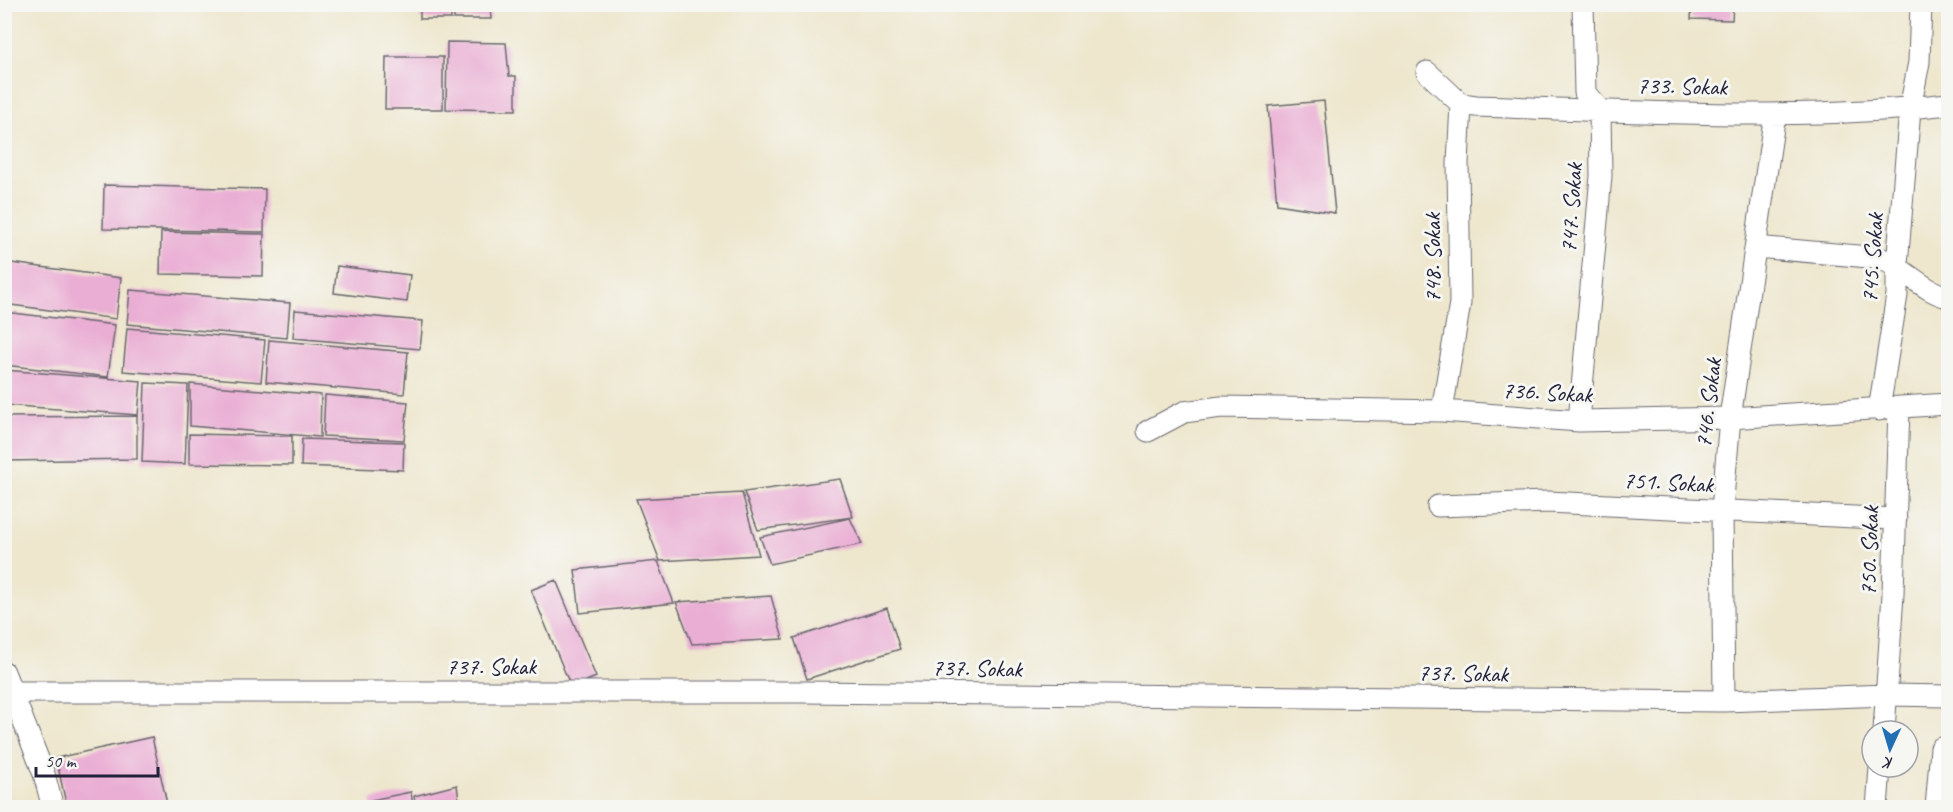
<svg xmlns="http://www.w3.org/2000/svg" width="1953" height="812" font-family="Caveat,sans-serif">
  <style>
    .building { fill: #eaaed4 }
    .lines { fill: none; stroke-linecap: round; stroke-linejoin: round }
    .minor-casing { stroke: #69676e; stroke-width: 23 }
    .minor { stroke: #fff; stroke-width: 21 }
    .labels { text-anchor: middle; stroke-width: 6; stroke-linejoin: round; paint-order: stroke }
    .street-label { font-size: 24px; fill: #22223b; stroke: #f6f6f2 }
  </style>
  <rect width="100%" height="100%" fill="#f6f6f2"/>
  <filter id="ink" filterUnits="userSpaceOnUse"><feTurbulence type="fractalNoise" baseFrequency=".0167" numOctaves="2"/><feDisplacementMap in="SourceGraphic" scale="12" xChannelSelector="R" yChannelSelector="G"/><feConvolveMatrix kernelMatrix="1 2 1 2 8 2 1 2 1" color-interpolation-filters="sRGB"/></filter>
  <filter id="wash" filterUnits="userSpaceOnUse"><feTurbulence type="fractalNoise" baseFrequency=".008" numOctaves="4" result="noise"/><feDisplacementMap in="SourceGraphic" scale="24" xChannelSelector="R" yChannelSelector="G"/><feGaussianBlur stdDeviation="1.35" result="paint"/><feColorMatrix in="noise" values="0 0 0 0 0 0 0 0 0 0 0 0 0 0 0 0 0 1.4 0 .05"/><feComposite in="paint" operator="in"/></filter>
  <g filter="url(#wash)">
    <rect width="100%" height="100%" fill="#eee7ce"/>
    <g id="blocks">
      <path class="building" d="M420 4H451V19H420Z
        M454 4H490L491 19H454Z
        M1692 5H1733L1732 20 1691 19Z
        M447 42 506 43 509 76H516V110L446 109Z
        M386 57H443V109H385Z
        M1324 101 1335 213 1277 204 1268 106Z
        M104 185 265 189 264 232 103 229Z
        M161 232 264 234 263 276 160 274Z
        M4 262 121 278 116 319 4 304Z
        M337 266 410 275 407 302 334 293Z
        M130 290 290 303 287 338 127 324Z
        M295 310 423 321 420 349 293 338Z
        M4 312 115 325 108 377 4 365Z
        M127 328 265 340 261 382 123 371Z
        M269 340 408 352 404 394 266 382Z
        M4 370 141 381 138 415 4 405Z
        M145 383 188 385 185 464 142 462Z
        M190 384 321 395 320 437 190 426Z
        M325 395 408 402 404 440 323 436Z
        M137 416V459L4 461V417Z
        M189 434 292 436V465L189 464Z
        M302 439 404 442 403 470 301 466Z
        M840 479 853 517 758 530 744 492Z
        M742 493 759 555 660 561 636 499Z
        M850 518 862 544 770 564 760 537Z
        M658 561 674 603 580 613 575 570Z
        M556 580 596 677 571 687 531 590Z
        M771 596 783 639 692 644 676 602Z
        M887 608 900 649 807 679 794 638Z
        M152 737 168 808H67L56 758Z
        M457 785 460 808H416L414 796Z
        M411 792 413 808H372L371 800Z"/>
    </g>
  </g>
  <g filter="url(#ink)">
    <use href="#blocks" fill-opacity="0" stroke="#69676e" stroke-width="1.5"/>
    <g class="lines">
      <defs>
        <path id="minor" d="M1427 72 1461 104 1476 106C1633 111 1792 122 1948 104
          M1756 247 1880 258C1904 268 1923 291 1948 297
          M1879 410 1897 295V265L1910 109 1919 62 1921 4
          M1442 411 1460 303 1458 163 1461 104
          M1579 421 1601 176 1600 110 1585 93 1583 4
          M1148 431 1184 412 1221 407 1442 411 1579 421 1730 418 1948 404
          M1438 506 1548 502 1896 519
          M4 672 44 774 53 808
          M4 692H803L1724 701 1887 695 1948 696
          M1724 701 1722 510 1730 418 1775 114
          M1884 731 1893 594 1899 408
          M1877 808 1880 767
          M1936 808 1941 748"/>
      </defs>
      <use href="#minor" class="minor-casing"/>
      <use href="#minor" class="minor"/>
    </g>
  </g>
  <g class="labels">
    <g class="street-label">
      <text transform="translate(1682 86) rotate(1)" y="8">733. Sokak</text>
      <text transform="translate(1571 208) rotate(-86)" y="8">747. Sokak</text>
      <text transform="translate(1432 258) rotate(-90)" y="8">748. Sokak</text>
      <text transform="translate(1872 258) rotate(-86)" y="8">745. Sokak</text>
      <text transform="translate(1547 392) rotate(3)" y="8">736. Sokak</text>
      <text transform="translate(1708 403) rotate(-83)" y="8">746. Sokak</text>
      <text transform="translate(1668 482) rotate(3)" y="8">751. Sokak</text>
      <text transform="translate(1869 551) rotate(-88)" y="8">750. Sokak</text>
      <text x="491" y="674">737. Sokak</text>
      <text transform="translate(977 668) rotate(1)" y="8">737. Sokak</text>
      <text transform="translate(1463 673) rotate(1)" y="8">737. Sokak</text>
    </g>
  </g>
  <rect width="1953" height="812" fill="none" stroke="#f6f6f2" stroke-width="24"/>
  <g transform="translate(1890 749) rotate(184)"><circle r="28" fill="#f6f6f2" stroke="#a1a1a9" stroke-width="1.5"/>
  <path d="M0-4.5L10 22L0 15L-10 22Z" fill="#1f6fb2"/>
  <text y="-9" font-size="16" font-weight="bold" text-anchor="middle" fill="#22223b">K</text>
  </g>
  <path d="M36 767v9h122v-9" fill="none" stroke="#22223b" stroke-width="3"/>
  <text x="45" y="767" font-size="18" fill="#22223b" stroke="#f6f6f2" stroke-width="4.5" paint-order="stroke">50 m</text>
</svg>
